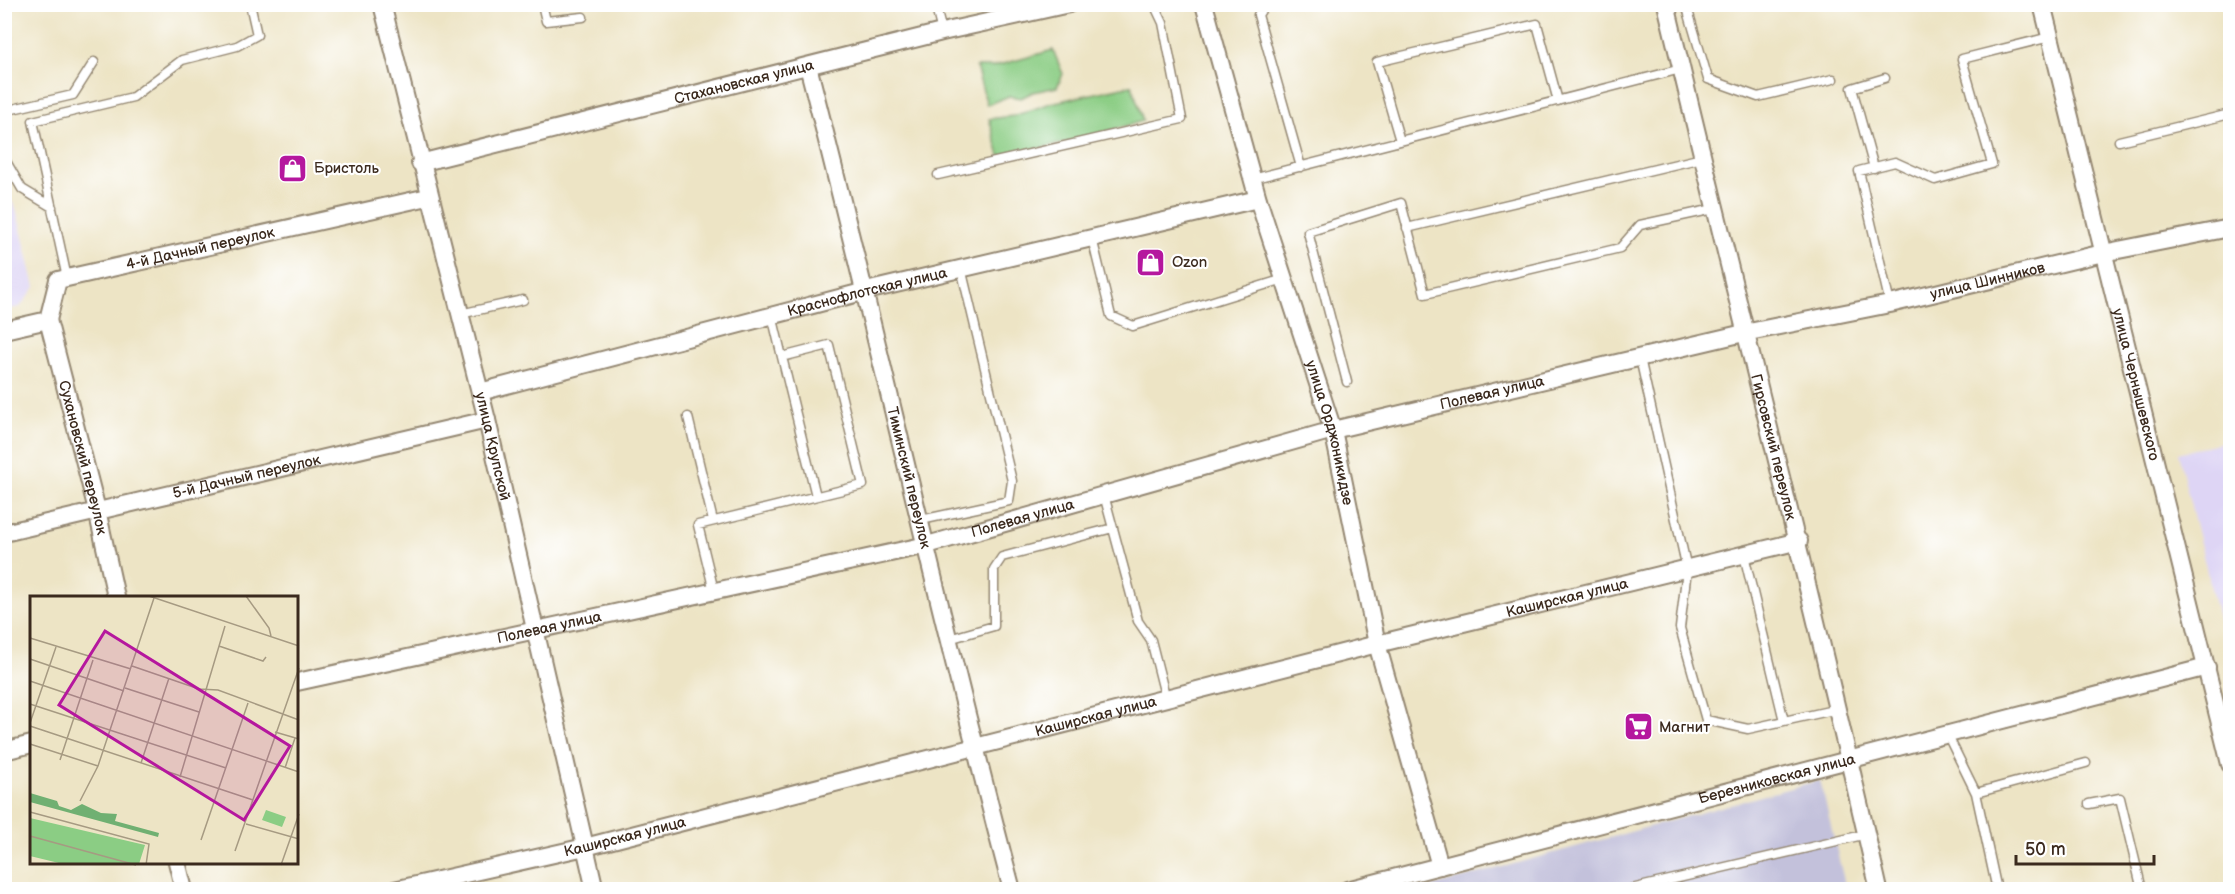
<svg xmlns="http://www.w3.org/2000/svg" width="2235" height="894" font-family="'Balsamiq Sans',sans-serif">
  <style>
    .built { fill: #ded5f5 }
    .industrial { fill: #c3c1db }
    .green { fill: #8bcd84; stroke: #637c51; stroke-width: 1.5 }
    .lines { fill: none; stroke-linecap: round; stroke-linejoin: round }
    .lane-casing { stroke: #948772; stroke-width: 11 }
    .street-casing { stroke: #948772; stroke-width: 20 }
    .lane { stroke: #fff; stroke-width: 8 }
    .street { stroke: #fff; stroke-width: 16 }
    .labels { text-anchor: middle; stroke-width: 4.5; stroke-linejoin: round; paint-order: stroke }
    .street-label { font-size: 15px; fill: #3b2a1e; stroke: #fff }
    .poi-label { font-size: 15px; fill: #3b2a1e; stroke: #fff; text-anchor: start }
    .inset-road { fill: none; stroke: #a69a82; stroke-width: 1.5 }
    .view { fill: #b5179e; fill-opacity: 0.15; stroke: #b5179e; stroke-width: 3 }
    .inset-edge { fill: none; stroke: #3b2a1e; stroke-width: 3 }
  </style>
  <rect width="100%" height="100%" fill="#fff"/>
  <filter id="ink" filterUnits="userSpaceOnUse"><feTurbulence type="fractalNoise" baseFrequency=".0167" numOctaves="2"/><feDisplacementMap in="SourceGraphic" scale="12" xChannelSelector="R" yChannelSelector="G"/><feConvolveMatrix kernelMatrix="1 2 1 2 8 2 1 2 1" color-interpolation-filters="sRGB"/></filter>
  <filter id="wash" filterUnits="userSpaceOnUse"><feTurbulence type="fractalNoise" baseFrequency=".008" numOctaves="4" result="noise"/><feDisplacementMap in="SourceGraphic" scale="24" xChannelSelector="R" yChannelSelector="G"/><feGaussianBlur stdDeviation="1.35" result="paint"/><feColorMatrix in="noise" values="0 0 0 0 0 0 0 0 0 0 0 0 0 0 0 0 0 1.4 0 .05"/><feComposite in="paint" operator="in"/></filter>
  <g filter="url(#wash)">
    <rect width="100%" height="100%" fill="#ede4c5"/>
    <path class="built" d="M5 190 16 209 35 287 20 307 5 310Z
      M2230 440V666L2178 453Z"/>
    <path class="industrial" d="M1820 780 1846 889 1419 890Z"/>
    <path class="green" d="M1053 50 1063 74 1057 87 1033 92 1021 98 1009 96 987 105 976 67H993Z
      M1132 85 1143 121 1070 142 1000 156 989 119 1014 116 1051 103Z"/>
  </g>
  <g filter="url(#ink)">
    <g class="lines">
      <defs>
        <path id="lane" d="M542 4 546 21 583 17
          M935 4 942 32
          M1265 4 1258 15 1301 167
          M1686 4 1708 79 1758 97 1833 79
          M4 111 73 95 94 62
          M1400 141 1377 62 1537 24 1558 101
          M2119 141 2230 114
          M4 158 22 189 52 207
          M1874 168 1852 88 1885 78
          M938 175 1182 119 1163 23 1154 4
          M1252 179 1681 69
          M1407 228 1702 158
          M1092 238 1111 316 1133 326 1284 279
          M67 278 33 121 133 97 182 60 237 46 257 35 250 4
          M1890 304 1859 171 1895 162 1935 180 1992 164 1962 59 2050 37
          M460 314 523 300
          M782 357 816 496
          M1640 358 1687 569 1680 628 1706 720 1748 729 1838 709
          M1347 382 1308 232 1401 203 1425 294 1620 248 1640 225 1714 209
          M688 417 713 521
          M1104 495 1138 621 1151 640 1166 699
          M921 520 1009 501 1012 481 961 268
          M1744 555 1784 721
          M714 591 698 525 863 485 829 345 782 357 772 315
          M949 639 994 626V569L1002 557 1113 528
          M1947 734 1976 793
          M2089 804 2120 798 2142 890
          M1627 890 1867 834
          M1997 890 1976 793 2086 763"/>
        <g id="street">
          <path id="s1" d="M382 4 487 420 595 890"/>
          <path id="s2" d="M1204 4 1258 199 1333 430 1377 644 1440 866"/>
          <path id="s3" d="M1666 4C1736 300 1812 593 1879 890"/>
          <path id="s4" d="M2042 4 2230 764"/>
          <path id="s5" d="M808 66C879 340 939 616 1012 890"/>
          <path id="s6" d="M420 163 942 32 1069 4"/>
          <path id="s7" d="M48 320 97 510 116 597"/>
          <path id="s8" d="M4 330 48 320 58 280 428 197"/>
          <path id="s9" d="M480 392 866 291 1258 199"/>
          <path id="s10" d="M4 533 487 420"/>
          <path id="s11" d="M297 682 927 545 1333 430 1744 333 1890 304 2103 253 2230 228"/>
          <path d="M4 751 32 744"/>
          <path d="M177 862 184 890"/>
          <path id="s12" d="M394 890 585 847 1377 644 1799 541"/>
          <path id="s13" d="M1347 890 2207 667"/>
        </g>
      </defs>
      <use href="#lane" class="lane-casing"/>
      <use href="#street" class="street-casing"/>
      <use href="#lane" class="lane"/>
      <use href="#street" class="street"/>
    </g>
  </g>
  <defs>
    <symbol id="shop-square" viewBox="-11 -11 22 22"><rect x="-9" y="-9" width="18" height="18" rx="4" fill="#b5179e" stroke="#fff"/><path d="M-5-2.5h2.3a2.7 3.5 0 0 1 5.4 0H5L5.5 6h-11ZM-1.5-2.5h3a1.5 2.3 0 0 0-3 0Z" fill="#fff"/></symbol>
    <symbol id="supermarket-square" viewBox="-11 -11 22 22"><rect x="-9" y="-9" width="18" height="18" rx="4" fill="#b5179e" stroke="#fff"/><path d="M-6-5.5h2.5l.6 2H6L4.5 2H-2.5L-4.4-4H-6ZM-1.5 3.2a1.3 1.3 0 1 0 .1 0ZM3 3.2a1.3 1.3 0 1 0 .1 0Z" fill="#fff"/></symbol>
  </defs>
  <g fill-rule="evenodd">
    <use href="#shop-square" x="276" y="152" width="33" height="33"/>
    <use href="#shop-square" x="1134" y="246" width="33" height="33"/>
    <use href="#supermarket-square" x="1622" y="710" width="33" height="33"/>
  </g>
  <g class="labels">
    <g class="street-label">
      <text dy="5" stroke="none"><textPath href="#s6" startOffset="334">Стахановская улица</textPath></text>
      <text dy="5" stroke="none"><textPath href="#s8" startOffset="232">4-й Дачный переулок</textPath></text>
      <text dy="5" stroke="none"><textPath href="#s11" startOffset="1738">улица Шинников</textPath></text>
      <text dy="5" stroke="none"><textPath href="#s9" startOffset="400">Краснофлотская улица</textPath></text>
      <text dy="5" stroke="none"><textPath href="#s4" startOffset="392">улица Чернышевского</textPath></text>
      <text dy="5" stroke="none"><textPath href="#s11" startOffset="1230">Полевая улица</textPath></text>
      <text dy="5" stroke="none"><textPath href="#s2" startOffset="447">улица Орджоникидзе</textPath></text>
      <text dy="5" stroke="none"><textPath href="#s1" startOffset="456">улица Крупской</textPath></text>
      <text dy="5" stroke="none"><textPath href="#s3" startOffset="456">Гирсовский переулок</textPath></text>
      <text dy="5" stroke="none"><textPath href="#s7" startOffset="142">Сухановский переулок</textPath></text>
      <text dy="5" stroke="none"><textPath href="#s10" startOffset="249">5-й Дачный переулок</textPath></text>
      <text dy="5" stroke="none"><textPath href="#s5" startOffset="424">Тиминский переулок</textPath></text>
      <text dy="5" stroke="none"><textPath href="#s11" startOffset="744">Полевая улица</textPath></text>
      <text dy="5" stroke="none"><textPath href="#s12" startOffset="1209">Каширская улица</textPath></text>
      <text dy="5" stroke="none"><textPath href="#s11" startOffset="258">Полевая улица</textPath></text>
      <text dy="5" stroke="none"><textPath href="#s12" startOffset="723">Каширская улица</textPath></text>
      <text dy="5" stroke="none"><textPath href="#s13" startOffset="444">Березниковская улица</textPath></text>
      <text dy="5" stroke="none"><textPath href="#s12" startOffset="237">Каширская улица</textPath></text>
    </g>
    <g class="poi-label">
      <text x="314" y="173">Бристоль</text>
      <text x="1172" y="267">Ozon</text>
      <text x="1659" y="732">Магнит</text>
    </g>
  </g>
  <g transform="translate(30 596)">
    <rect width="268" height="268" fill="#ede4c5"/>
    <path d="M236 214 256 221 252 231 232 224ZM0 222 115 249 109 268H33L0 260Z" fill="#8bcd84"/>
    <path d="M0 197 27 205 29 210 41 214 52 208 71 217 87 218 85 225 129 237 128 241 0 206Z" fill="#70b072"/>
    <path class="inset-road" d="M119 0 269 50M216 0 239 32 241 40M0 42 101 73M189 50 233 65 236 61M0 63 94 95M102 70 169 93 188 94 269 124M0 85 269 176M95 92 169 116M0 108 196 172M0 127 26 51M0 130 223 204M245 136 269 143M0 148 68 170M30 164 63 64M111 167 139 82M255 172 265 142M150 181 195 30M50 205 68 170 124 2M0 216 119 248 116 269M216 228 269 243M0 240 106 269M171 244 218 107M205 255 269 72M251 269 269 218"/>
    <path class="view" d="M75 35 260 150 214 224 29 109Z"/>
    <rect width="268" height="268" class="inset-edge"/>
  </g>
  <rect width="2235" height="894" fill="none" stroke="#fff" stroke-width="24"/>
  <path d="M2016 855v9h138v-9" fill="none" stroke="#3b2a1e" stroke-width="3"/>
  <text x="2025" y="855" font-size="18" fill="#3b2a1e" stroke="#ffffff" stroke-width="4.5" paint-order="stroke">50 m</text>
</svg>
